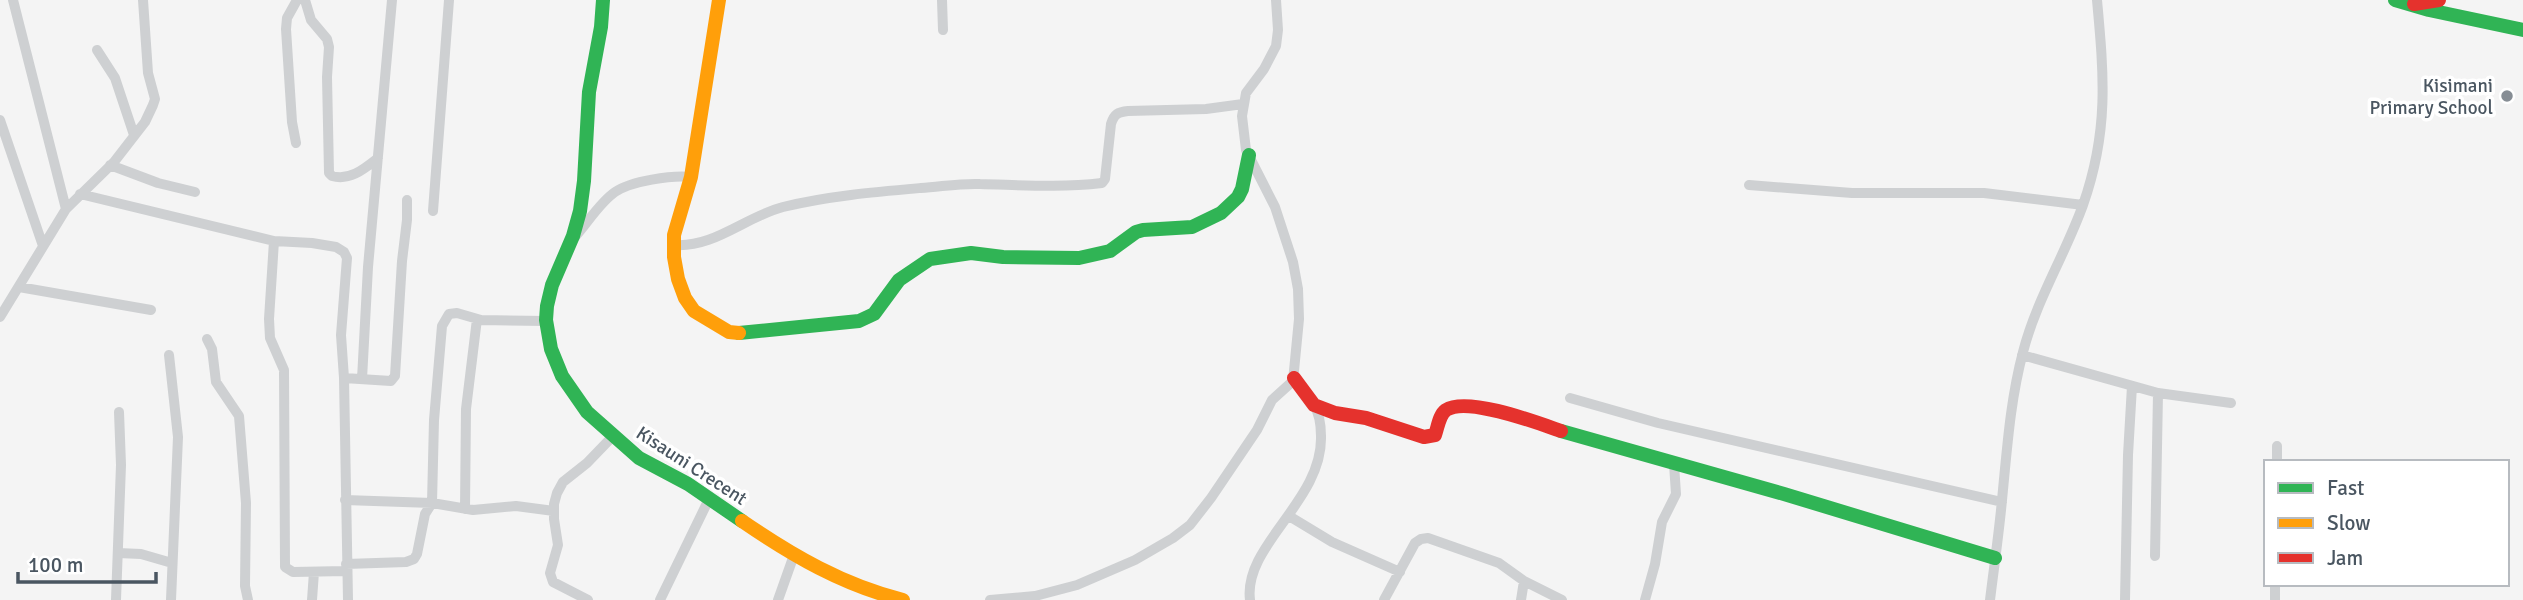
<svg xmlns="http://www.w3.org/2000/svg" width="2523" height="600" font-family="Signika,sans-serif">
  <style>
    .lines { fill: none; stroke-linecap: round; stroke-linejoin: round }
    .street { stroke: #ced0d2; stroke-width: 10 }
    .fast { stroke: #30b455; stroke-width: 14 }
    .slow { stroke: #ff9f0a; stroke-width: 14 }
    .jam { stroke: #e5322d; stroke-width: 14 }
    .poi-dot { fill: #868d94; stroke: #fff; stroke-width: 2.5 }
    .labels { text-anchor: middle; stroke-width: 7; stroke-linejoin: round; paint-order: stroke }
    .poi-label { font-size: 19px; fill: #4a5661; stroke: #fff; text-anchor: end }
    .street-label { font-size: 19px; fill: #4a5661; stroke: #fff }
  </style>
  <rect width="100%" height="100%" fill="#f4f4f4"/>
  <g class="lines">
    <path class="street" d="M13 0 66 209
      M305 0 311 20 327 39 329 47 327 77 329 173 332 176C350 181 364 169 378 158
      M942 0 943 30
      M97 50 115 78 134 135
      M0 120 43 246
      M296 143 292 122 286 29 287 18 297 0
      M110 165 158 183 195 192
      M1749 185 1852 193H1984L2083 205
      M80 194 274 241 312 243 336 247 344 252 347 258 341 335 344 378 348 600
      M433 211 449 0
      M574 238C587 224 599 203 615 192 631 181 672 175 691 177
      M274 241 269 319 270 338 284 370 285 567 293 572 346 571
      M674 245C714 248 745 217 783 207 828 196 875 192 921 188 940 187 960 183 980 184 1022 185 1059 188 1102 183L1105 179 1111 124C1114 114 1118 112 1128 111L1206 109 1243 104
      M19 287 151 310
      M0 317 66 209 114 162 145 122 153 105 155 99 148 73 143 0
      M207 339 212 349 216 382 239 416 246 503 245 586 248 600
      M169 355 178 437 171 600
      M2022 355 2158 393 2231 403
      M344 378 391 381 395 376 402 261 407 220V200
      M362 379 368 267 392 0
      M1570 398 1658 423 2002 502
      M2277 462V446
      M345 500 432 503 473 510 516 506 554 511
      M465 509 466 409 477 319
      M1289 516 1332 542 1400 572
      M118 553 141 554 172 563
      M2155 556 2158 393
      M346 564 406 562 414 559 417 554 425 514 432 503 434 420 442 326 449 314 457 313 481 320 546 321
      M2275 584V600
      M116 600 121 465 119 412
      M312 600 314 572
      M588 600 553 582 550 573 558 545 554 519V504L557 493 563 482 587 463 614 435
      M660 600 709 499
      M778 600 794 555
      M990 600 1035 596 1077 585 1135 560 1173 538 1190 525 1211 498 1257 430 1272 400 1293 381 1299 319 1298 289 1293 262 1275 207 1246 150 1242 116 1246 93 1264 69 1276 46 1278 30 1276 0
      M1250 600C1243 545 1323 501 1321 436 1321 425 1320 415 1314 405
      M1384 600 1415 543 1421 539 1428 538 1499 563 1524 581 1562 600
      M1521 600 1524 581
      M1645 600 1655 564 1662 522 1676 494 1674 464
      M1990 600C1994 567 1999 533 2002 500 2007 450 2010 401 2023 352 2036 301 2065 255 2083 205 2109 131 2104 76 2097 0
      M2125 600 2128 455 2132 386"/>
    <path class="fast" d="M603 0 601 27 589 92 584 181 580 211 573 236 552 285 547 306 546 320 551 349 562 376 587 412 639 458 688 484 742 521
      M2395 0 2429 10 2523 30
      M739 333 859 321 874 314 899 280 930 259 971 253 1003 257 1079 258 1110 251 1136 232 1143 230 1192 227 1221 213 1238 197 1242 189 1249 155
      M1561 431 1784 494 1995 558"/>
    <path class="slow" d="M719 0 691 177 674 235V257L678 279 685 298 694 311 729 332 739 333
      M742 521C793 556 843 585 903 600"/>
    <path class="jam" d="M2414 4 2439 0
      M1294 378 1314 405 1335 413 1366 418 1424 437 1435 435C1438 427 1439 415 1446 410 1467 396 1538 423 1561 431"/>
  </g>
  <circle class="poi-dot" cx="2507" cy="96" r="7"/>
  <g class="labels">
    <g class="poi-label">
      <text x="2493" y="92">Kisimani<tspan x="2493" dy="22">Primary School</tspan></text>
    </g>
    <g class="street-label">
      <text transform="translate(692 465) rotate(33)" y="7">Kisauni Crecent</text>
    </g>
  </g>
  <rect x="2264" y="460" width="245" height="126" fill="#ffffff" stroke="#b7bbc0" stroke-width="2"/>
  <rect x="2278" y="483" width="35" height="10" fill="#30b455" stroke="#b7bbc0" stroke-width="2"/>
  <text x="2327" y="495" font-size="21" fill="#4a5661">Fast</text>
  <rect x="2278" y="518" width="35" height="10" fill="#ff9f0a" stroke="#b7bbc0" stroke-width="2"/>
  <text x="2327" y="530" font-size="21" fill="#4a5661">Slow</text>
  <rect x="2278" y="553" width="35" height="10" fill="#e5322d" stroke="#b7bbc0" stroke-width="2"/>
  <text x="2327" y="565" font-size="21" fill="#4a5661">Jam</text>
  <path d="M18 572v10h138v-10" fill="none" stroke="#4a5661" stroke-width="3.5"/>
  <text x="28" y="572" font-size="21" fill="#4a5661" stroke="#ffffff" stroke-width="5" paint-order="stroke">100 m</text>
</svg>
